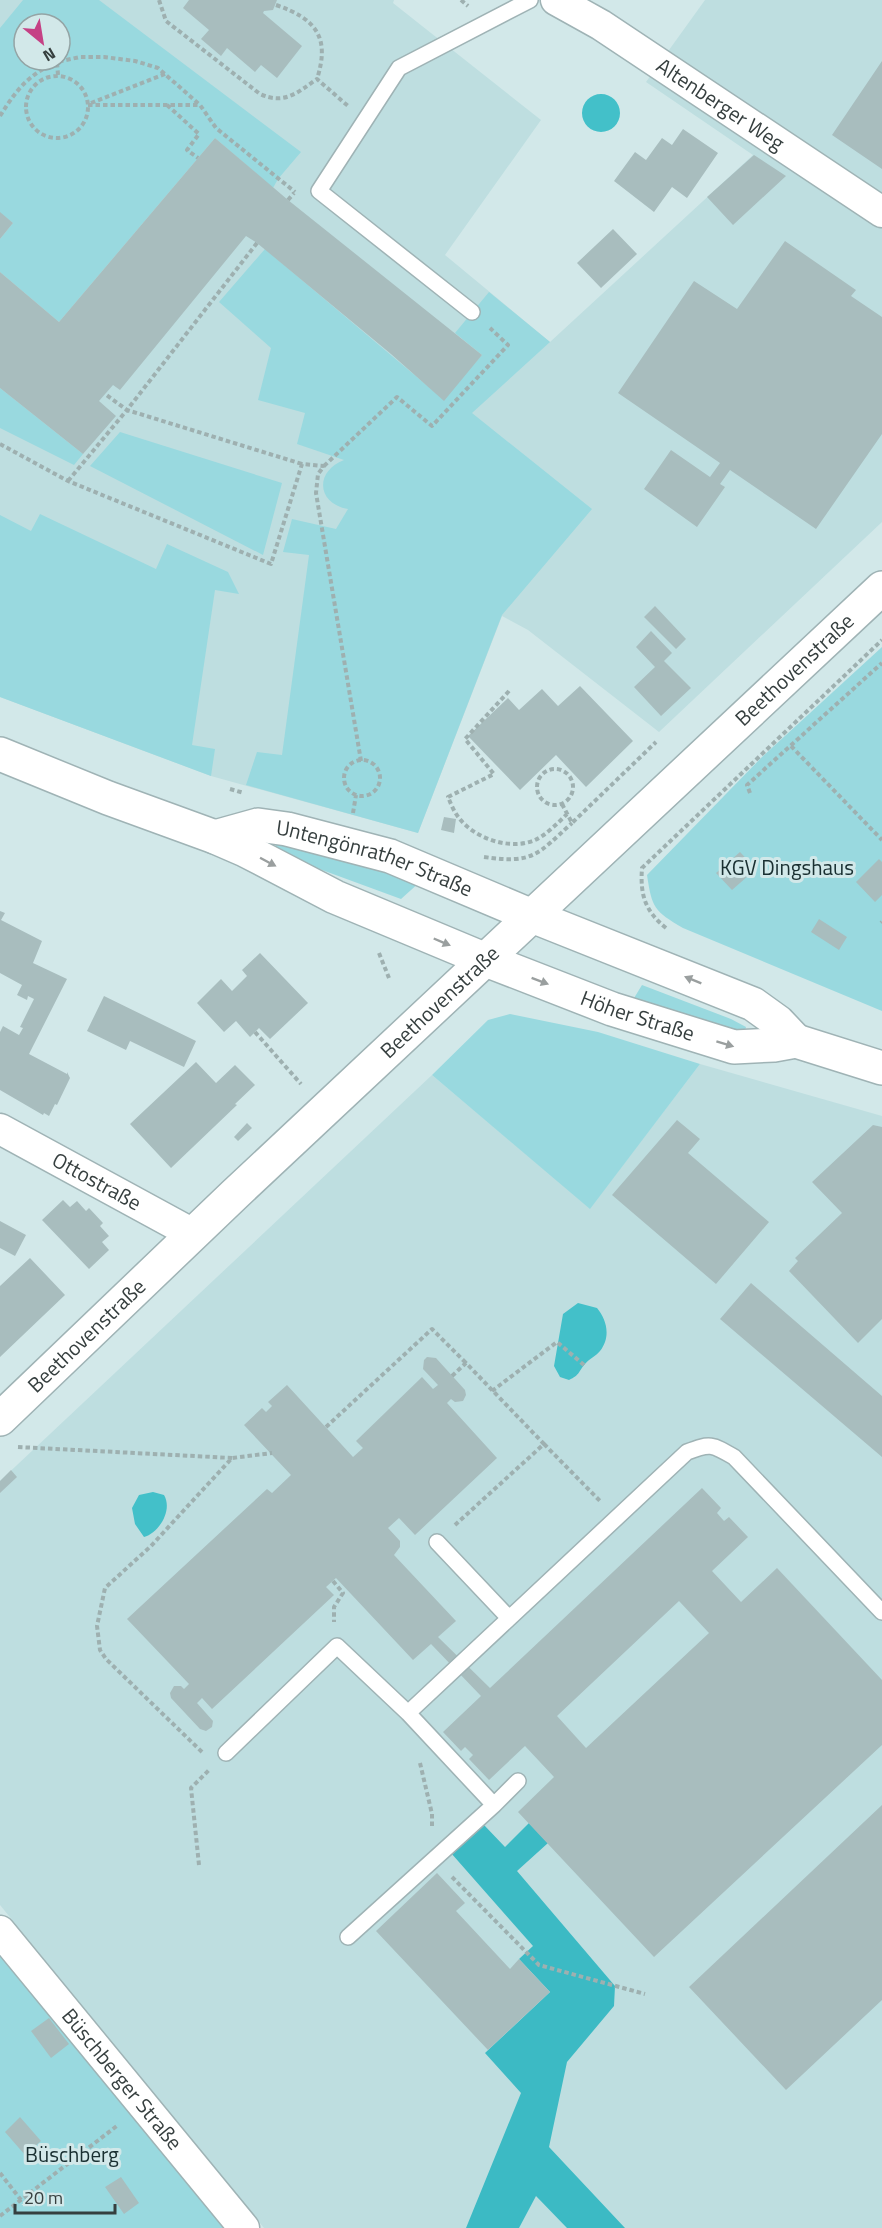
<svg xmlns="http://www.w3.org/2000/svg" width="882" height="2228" font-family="'Titillium Web',sans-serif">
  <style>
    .built { fill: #bedee0; fill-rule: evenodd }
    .green { fill: #99d9df; fill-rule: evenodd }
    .forest { fill: #3cbac4 }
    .water { fill: #43c0c9 }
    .building { fill: #a8bdbe; fill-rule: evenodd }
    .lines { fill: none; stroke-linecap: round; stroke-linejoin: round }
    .service-casing { stroke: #9fb3b5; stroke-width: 18 }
    .minor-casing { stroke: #9fb3b5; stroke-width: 33 }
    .tertiary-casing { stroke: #9fb3b5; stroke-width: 36 }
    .secondary-casing { stroke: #9fb3b5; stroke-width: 36 }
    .path { stroke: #9eb0b0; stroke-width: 4; stroke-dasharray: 4.5 3; stroke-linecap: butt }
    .service { stroke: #fff; stroke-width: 15 }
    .minor { stroke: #fff; stroke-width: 30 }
    .tertiary { stroke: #fff; stroke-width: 33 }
    .secondary { stroke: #fff; stroke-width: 33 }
    .oneway { fill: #9a9f9f }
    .labels { text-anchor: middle; stroke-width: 6; stroke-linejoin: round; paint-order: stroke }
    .street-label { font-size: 21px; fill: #363f3f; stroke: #d2e8e9 }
    .park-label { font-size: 21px; fill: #192f31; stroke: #d2e8e9 }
  </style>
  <rect width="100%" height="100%" fill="#d2e8e9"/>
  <path class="built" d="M0 0H394L393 3 541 120 445 255 550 342 753 155 646 82 705 0H882V522L659 732 528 630 502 616 418 833 211 776 0 697ZM24 24H60V60H24Z
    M700 1064 882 1116V2228H264L0 1905V1481L432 1075 590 1208Z"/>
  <path class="green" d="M23 0H99L301 152 278 179 273 188 215 138 59 322 0 272V239L13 223 0 213V28ZM24 24H60V60H24Z
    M265 249 443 399 482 355 455 333 489 292 550 342 472 413 592 509 502 615 418 833 246 785 257 752 282 755 309 555 283 552 292 519 336 529 348 509C316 503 315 471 344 460L297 444 305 413 258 400 271 348 219 302Z
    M0 388 83 454 74 465 0 428Z
    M120 432 282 483 263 555 90 466Z
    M40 514 156 569 167 544 228 572 239 594 215 590 192 745 215 749 211 776 0 697V515L31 531Z
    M882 647V1011L683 928C654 911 652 908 647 875L762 757Z
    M277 842 421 881 401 899 273 852Z
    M642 985 731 1019 746 1027 744 1034 631 1003Z
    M510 1014 598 1032 700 1064 590 1209 432 1075 488 1020Z
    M0 1956 44 2004 227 2228H0Z"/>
  <path class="forest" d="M529 1823 548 1843 517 1871 615 1986 614 2006 567 2062 549 2147 625 2228H567L536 2196 519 2228H466L521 2093 485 2053 550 1992 519 1959 533 1946 451 1853 484 1825 505 1847Z"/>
  <path class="water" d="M582 113a19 19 0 1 1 38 0a19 19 0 1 1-38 0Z
    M578 1303 597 1308C607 1320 611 1337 600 1351 596 1356 589 1359 585 1364 578 1372 580 1375 569 1380L560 1377 554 1366 563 1314Z
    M153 1492 164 1495C173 1510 159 1533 144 1537L135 1524 132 1508 139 1495Z"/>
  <path class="building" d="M189 0H277L273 10 264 11 263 13 302 46 277 78 261 65 255 72 227 48 221 56 201 39 209 30 183 8Z
    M882 61V169L832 135Z
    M683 129 718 153 687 198 672 187 654 212 614 181 635 152 646 160 662 138 672 145Z
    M215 138 288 200 482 355 444 401 391 354 257 243 246 236 120 390 113 385 99 401 116 416 83 454 0 388V272L59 322Z
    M754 155 786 176 733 225 707 197Z
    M0 212 13 223 0 239Z
    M613 229 637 254 601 288 577 263Z
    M785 241 856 290 851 296 882 317V434L816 529 730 470 720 484 725 487 697 527 644 489 671 450 710 477 720 463 618 393 694 281 737 309Z
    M655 606 686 639 676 649 644 617Z
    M651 631 672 653 664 661 691 688 661 716 634 687 655 667 636 647Z
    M580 686 633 741 586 787 556 755 520 790 468 736 508 698 519 710 542 689 558 706Z
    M444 817 456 819 454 833 441 830Z
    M740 852 756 869 732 890 716 873Z
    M879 859 882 862V895L875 902 856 882Z
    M0 911 5 913 1 920 42 941 33 963 67 979 29 1054 67 1074V1072L70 1078 57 1105 55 1104 49 1116 44 1113 43 1115 0 1090V1032L3 1026 19 1035 23 1028 20 1027 34 999 28 996 27 1000 17 995 22 985 0 973Z
    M819 919 847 937 839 950 811 932Z
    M260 953 308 1003 270 1039 259 1028 250 1037 236 1021 224 1032 197 1003 221 979 232 991 247 976 242 970Z
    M104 996 196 1041 184 1067 130 1041 126 1050 87 1031Z
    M196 1062 216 1083 235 1065 255 1085 235 1104 237 1105 171 1168 130 1124Z
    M677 1120 700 1139 688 1153 769 1222 716 1284 612 1195Z
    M247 1123 252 1128 238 1141 234 1137Z
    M873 1125 882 1127V1319L858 1343 789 1271 798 1261 795 1258 842 1213 812 1182Z
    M63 1200 70 1207 77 1201 86 1211 89 1208 103 1223 100 1226 109 1236 102 1242 109 1250 89 1269 42 1220Z
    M0 1221 26 1235 15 1256 0 1248Z
    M30 1258 65 1295 0 1357V1286Z
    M751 1283 882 1396V1457L720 1319Z
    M427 1357 436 1358 465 1390 466 1395 463 1401 455 1402 451 1399 447 1403 497 1458 415 1535 399 1518 388 1528 400 1541V1547L394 1555 456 1621 438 1637 490 1688 702 1488 721 1508 717 1513 724 1521 729 1517 748 1537 712 1571 741 1602 777 1568 882 1680V1745L654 1957 518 1812 554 1777 525 1746 489 1780 469 1759 473 1755 465 1747 461 1751 443 1732 481 1696 431 1644 413 1660 336 1578 326 1587 334 1595 212 1709 202 1698 197 1703 213 1721 212 1727 206 1731 200 1729 171 1698 170 1693 174 1686H181L184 1689 189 1684 127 1619 267 1489 272 1493 291 1475 244 1425 262 1408 266 1412 272 1406 268 1402 287 1385 353 1457 363 1448 356 1441 422 1377 433 1389 438 1385 423 1369 424 1360ZM679 1601 709 1633 586 1748 557 1716Z
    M11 1470 17 1477 0 1493V1481Z
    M882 1805V2000L786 2090 689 1987Z
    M437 1873 465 1903 456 1911 510 1969 519 1959 550 1992 488 2050 376 1931Z
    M49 2018 69 2044 51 2058 31 2031Z
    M20 2117 41 2141 25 2155 5 2132Z
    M121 2177 139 2203 124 2214 105 2187Z"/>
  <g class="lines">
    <defs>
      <path id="service" d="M472 312 319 191 399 68 530 0
        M437 1542 508 1617
        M226 1753 337 1646 408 1713
        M518 1781 494 1805 408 1713 687 1452C710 1443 712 1444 734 1457L882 1612
        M348 1937 494 1805"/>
      <g id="minor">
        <path id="s1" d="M556 0 601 25 882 212"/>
        <path id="s2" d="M0 1129 193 1234"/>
        <path id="s3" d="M0 1931 244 2228"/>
      </g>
      <g id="tertiary">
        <path id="s4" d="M0 754 108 798 215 837 245 850 335 897 486 960 612 1009 734 1047 774 1045 796 1041 882 1068"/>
        <path id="s5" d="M215 837 258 825 287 829 390 856 532 916 753 1004 778 1022 796 1041"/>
      </g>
      <g id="secondary">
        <path id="s6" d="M0 1419 234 1195 882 588"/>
      </g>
    </defs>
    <use href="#service" class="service-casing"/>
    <use href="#minor" class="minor-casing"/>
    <use href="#tertiary" class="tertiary-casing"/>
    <use href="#secondary" class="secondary-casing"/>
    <path class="path" d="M159 0 166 21 260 94C284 105 297 93 317 79L348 106
      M461 0 468 6
      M276 5C317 19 330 38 317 79
      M58 75 57 62 80 57H104L135 61 158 68 200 105 216 128 295 192
      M26 107a31 31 0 1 1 62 0a31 31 0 1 1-62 0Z
      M91 103 165 74
      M88 105H199
      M167 105 199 134 187 150 198 158
      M0 116C17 89 28 75 57 62
      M288 200 294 193
      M257 243 127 410 302 464
      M0 444 68 481 271 564 302 464 324 466 318 474 316 493 361 761
      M324 466 397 397 432 426 508 345 490 328
      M68 481 127 410 105 394
      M509 691 465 739 494 774 448 797C451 804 454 812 459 818 474 838 510 851 535 840 546 835 558 823 567 814
      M791 746 882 840
      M344 778a18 18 0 1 1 36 0a18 18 0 1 1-36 0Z
      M537 787a18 18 0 1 1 36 0a18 18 0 1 1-36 0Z
      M230 789 244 793
      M750 793 747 785 882 663
      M562 804 572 823 656 742
      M353 813 356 795
      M484 857C533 864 537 855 572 823
      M881 923 882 922
      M666 928C645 911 640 895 642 868L882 640
      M379 953 389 978
      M255 1032 301 1084
      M452 1376 466 1363 544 1444 455 1525
      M492 1391 557 1342 584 1365
      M326 1427 432 1329 466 1363
      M544 1444 600 1501
      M18 1447 232 1458
      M333 1581 343 1593 334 1607V1622
      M202 1752 106 1659 100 1650 97 1626 105 1588 151 1546 232 1458 272 1453
      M420 1763 432 1814V1829
      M199 1865 191 1788 210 1769
      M452 1877 539 1965 645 1994
      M0 2173 21 2200
      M0 2216 118 2125"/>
    <use href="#service" class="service"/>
    <use href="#minor" class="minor"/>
    <use href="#tertiary" class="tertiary"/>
    <use href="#secondary" class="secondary"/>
  </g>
  <defs><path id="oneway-solid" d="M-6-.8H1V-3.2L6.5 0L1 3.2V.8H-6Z" transform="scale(1.5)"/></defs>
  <g class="oneway">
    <use href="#oneway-solid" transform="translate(268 862) rotate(28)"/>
    <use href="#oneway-solid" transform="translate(442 942) rotate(23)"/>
    <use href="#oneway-solid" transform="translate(693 980) rotate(-158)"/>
    <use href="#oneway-solid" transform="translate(540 981) rotate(21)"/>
    <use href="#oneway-solid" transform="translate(725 1044) rotate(17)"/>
  </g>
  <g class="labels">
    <g class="street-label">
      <text dy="7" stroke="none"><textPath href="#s1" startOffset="195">Altenberger Weg</textPath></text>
      <text dy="7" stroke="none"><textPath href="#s6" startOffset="1092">Beethovenstraße</textPath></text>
      <text dy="7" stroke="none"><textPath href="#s5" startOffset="166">Untengönrather Straße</textPath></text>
      <text dy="7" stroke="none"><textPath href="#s6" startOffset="606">Beethovenstraße</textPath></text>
      <text dy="7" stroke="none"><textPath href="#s4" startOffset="690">Höher Straße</textPath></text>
      <text dy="7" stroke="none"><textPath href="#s2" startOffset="110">Ottostraße</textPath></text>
      <text dy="7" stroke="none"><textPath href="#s6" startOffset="120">Beethovenstraße</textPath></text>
      <text dy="7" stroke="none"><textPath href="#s3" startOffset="192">Büschberger Straße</textPath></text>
    </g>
    <g class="park-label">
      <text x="787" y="875">KGV Dingshaus</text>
      <text x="72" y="2162">Büschberg</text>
    </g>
  </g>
  <g transform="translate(42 42) rotate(150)"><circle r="28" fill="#d2e8e9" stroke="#94a4a5" stroke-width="1.5"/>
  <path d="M0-4.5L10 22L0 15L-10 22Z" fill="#c54185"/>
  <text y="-9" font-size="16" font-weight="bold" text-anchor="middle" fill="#363f3f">N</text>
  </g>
  <path d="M15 2204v9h100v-9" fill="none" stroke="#363f3f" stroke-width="3"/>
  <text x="24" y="2204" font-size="18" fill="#363f3f" stroke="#d2e8e9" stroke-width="4.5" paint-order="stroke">20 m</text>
</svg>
